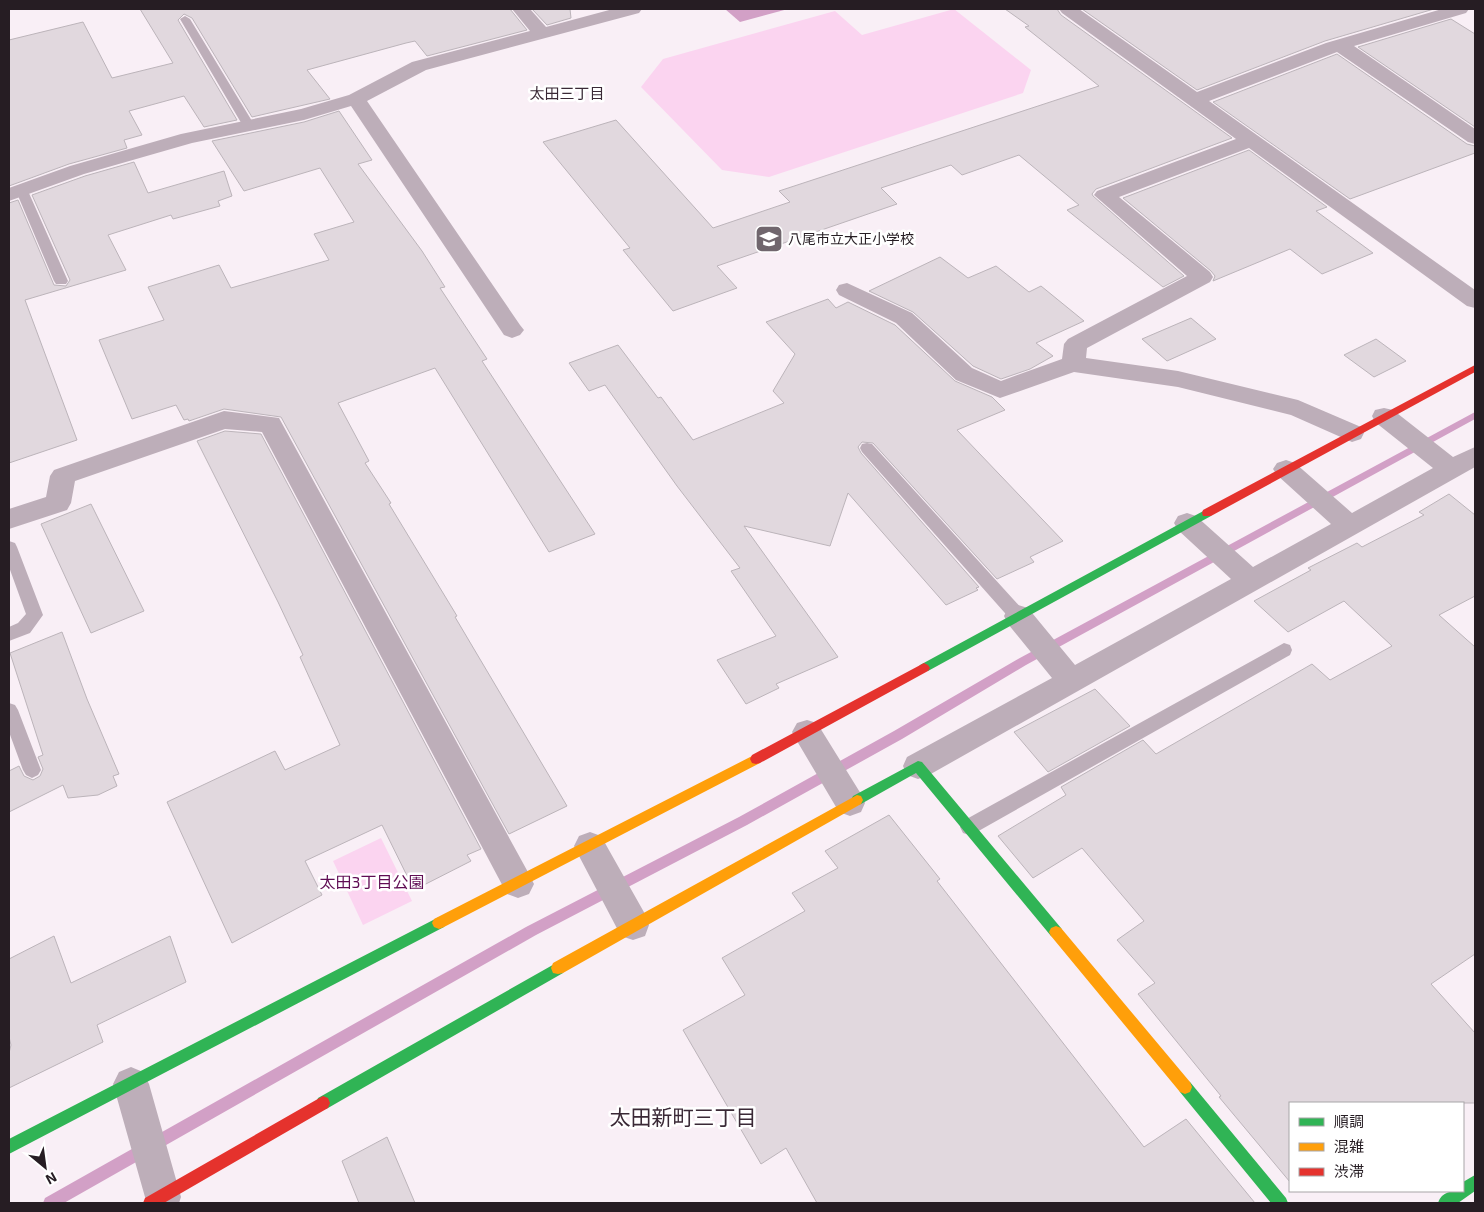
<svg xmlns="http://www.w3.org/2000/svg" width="1484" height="1212" font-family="'Exo 2','Noto Sans JP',sans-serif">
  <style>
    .green { fill: #fbd4f0 }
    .water { fill: #d2a0c6 }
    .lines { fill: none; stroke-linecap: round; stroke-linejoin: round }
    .stream { fill: #d2a0c6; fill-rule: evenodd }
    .building { fill: #e1d8de; stroke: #bcb4ba }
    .lane { fill: #bdaeb9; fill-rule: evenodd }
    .street { fill: #bdaeb9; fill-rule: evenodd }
    .fast { fill: #30b455; fill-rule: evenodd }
    .slow { fill: #ff9f0a; fill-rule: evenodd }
    .jam { fill: #e5322d; fill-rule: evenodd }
    .labels { text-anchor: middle; stroke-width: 5; stroke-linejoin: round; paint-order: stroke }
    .far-poi-label { font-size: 14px; fill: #261d23; stroke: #fff; text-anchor: start }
    .far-neighbourhood-label { font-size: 15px; fill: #3a2936; stroke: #fff }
    .park-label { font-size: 16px; fill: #600d54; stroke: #fff }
    .near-neighbourhood-label { font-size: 21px; fill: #3a2936; stroke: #fff }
  </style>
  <rect width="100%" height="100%" fill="#f9eff6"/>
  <path class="green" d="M954 9 1031 70 1023 93 769 177 722 170 641 87 663 59 835 11 862 35Z
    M381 838 412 901 363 925 333 861Z"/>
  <path class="water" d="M725 9H788L740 22Z"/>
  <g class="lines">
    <path class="stream" d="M1475 412V419L1026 665 902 739 747 825 536 935 64 1203H43L45 1198 526 927 739 817 894 731 1018 659Z"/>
  </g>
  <path class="building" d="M140 9H510L527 30 427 56 415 41 406 43 307 70 330 99 252 117 192 18 184 14 178 20 237 120 204 127 184 96 129 111 142 135 124 140 127 148 69 164 9 186V40L83 22 112 78 173 63Z
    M532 9H570L571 18 547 25Z
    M1005 9H1057L1061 15 1232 138 1096 189 1092 194 1093 196 1184 276 1163 287 1067 210 1079 205 1019 155 962 175 951 165 881 188 897 204 717 266 737 288 673 311 623 250 630 248 543 142 616 120 713 228 790 202 779 191 1099 86 1025 27 1029 26Z
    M1082 9H1434L1325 41 1197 90Z
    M1451 19 1475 34V127L1358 47Z
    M1337 54 1467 144 1475 146V153L1350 199 1213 102Z
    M339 111 372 160 358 164 422 251 445 287 440 288 487 359 482 361 595 534 549 552 435 368 338 403 369 461 365 463 391 503 389 504 457 616 455 617 567 806 509 834 281 417 224 409 189 421 188 419 184 420 176 405 132 419 99 340 164 320 148 287 219 265 231 288 329 260 314 234 354 222 320 168 244 191 212 141 304 122Z
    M1249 150 1327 207 1316 211 1373 253 1322 274 1290 249 1213 281 1215 276 1211 271 1123 198Z
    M134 162 148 193 224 171 232 196 218 201 220 206 173 219 171 215 108 235 126 270 25 300 77 440 9 463V203L18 200 54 285 66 286 70 280 32 195 85 176Z
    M940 257 968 278 996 266 1029 292 1041 286 1084 321 1036 343 1053 356 1030 369 1001 379 973 366 913 312 869 291Z
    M828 299 836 308 848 302 895 325 955 381 992 397 1005 410 957 430 1063 541 1030 557 1034 562 997 579 873 443 862 442 858 447 861 453 979 587 976 588 978 590 946 605 848 493 830 546 744 526 838 657 776 684 779 688 746 704 717 660 776 636 731 571 740 568 677 486 605 385 589 391 569 363 618 345 658 398 661 397 693 440 784 403 773 391 795 354 766 322Z
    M1191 318 1216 339 1167 361 1142 339Z
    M1376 339 1406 361 1374 377 1344 355Z
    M225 431 261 434 481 849 467 855 471 861 414 890 382 825 305 861 322 895 232 943 167 802 275 751 285 770 340 745 300 657 303 655 278 602 197 441Z
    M1449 494 1475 515V596L1439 615 1475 647V954L1431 984 1475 1033V1103H1290V1182L1219 1097 1221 1096 1138 994 1155 983 1117 940 1144 921 1082 848 1033 878 998 836 1066 795 1061 787 1143 740 1156 754 1312 664 1330 680 1392 646 1344 601 1288 632 1254 601 1311 570 1308 568 1357 543 1362 547 1424 515 1419 512Z
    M91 504 144 611 91 633 41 524Z
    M62 632 87 699 119 774 113 776 117 786 98 795 68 798 63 785 9 812V771L19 766 24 776 33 780 40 776 43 769 38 757 43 755 10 653Z
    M1095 689 1130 726 1048 772 1014 732Z
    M889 815 940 879 937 881 1144 1147 1186 1119 1255 1203H817L786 1148 761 1164 683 1030 745 995 722 958 805 911 792 893 838 868 825 851Z
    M54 936 71 983 170 936 186 982 97 1025 103 1042 9 1088V1053L11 1045 9 1037V959Z
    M387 1137 415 1203H359L342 1161Z"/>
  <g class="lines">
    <path class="lane" d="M185 16 190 19 255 126 253 128 249 130 243 126 180 19Z
      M22 187 28 191 68 281 66 284H56L54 281 16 191Z
      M867 443 872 444 1024 611 1026 616 1024 621 1018 622 1012 621 862 452 860 448 862 444Z
      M9 541 15 543 17 547 43 615 30 633 9 641V627L18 623 26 614 9 567Z
      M1284 643 1290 645 1292 650 1290 655 975 833 969 835 963 833 960 827 963 821Z
      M9 703 15 705 18 710 41 770 38 775 32 778 26 775 23 770 9 732Z"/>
    <path class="street" d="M512 9H530L546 27 613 9H642L639 13 426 70 367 101 520 325 524 330 520 335 512 338 504 335 351 106 304 120 192 143 84 174 9 201V188L70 166 181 134 301 109 349 95 412 62 530 31Z
      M1059 9H1079L1197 92 1326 43 1442 9H1469L1466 13 1354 46 1475 129V144L1468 142 1337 52 1209 101 1475 290V308L1467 306 1249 148 1119 197 1210 272 1213 277 1210 282 1087 348 1086 358 1178 371 1298 400 1361 427 1364 433 1361 439 1352 442 1291 415 1178 387 1074 372 1000 398 956 380 896 323 839 295 836 290 839 285 847 283 912 313 972 368 1001 381 1062 359 1064 344 1068 339 1187 276 1094 195 1097 191 1236 139 1062 13Z
      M1384 408 1393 410 1453 457 1475 447V467L929 775 918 779 907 775 903 766 907 757 1052 678 1008 624 1004 616 1008 608 1018 605 1028 608 1075 665 1231 579 1178 530 1174 523 1178 516 1187 513 1196 516 1253 567 1331 524 1277 475 1273 469 1277 463 1286 460 1295 463 1352 513 1433 468 1375 422 1372 416 1375 410Z
      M224 411 279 418 529 874 534 884 529 894 518 898 507 894 262 432 225 429 75 481 71 503 67 510 9 529V509L46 497 50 476 54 470Z
      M807 720 817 723 861 794 865 803 861 812 850 816 839 812 797 741 792 732 797 723Z
      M590 832 601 836 645 914 649 925 645 936 633 940 621 936 579 856 574 846 579 836Z
      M131 1067 143 1072 149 1084 181 1197 179 1203H147L145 1197 113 1084 119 1072Z"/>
    <path class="fast" d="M1207 509 1211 510 1212 513 1211 516 928 671H920L918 668 920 665Z
      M918 761 922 762 1061 928 1063 932 1061 936 1056 938 1051 936 916 773 861 804 857 805 853 804 851 800 853 796Z
      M439 917 444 919 446 923 444 927 9 1154V1139Z
      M558 962 563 963 565 968 563 973 328 1108 323 1110 318 1108 316 1103 318 1098Z
      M1185 1080 1190 1082 1286 1198 1288 1203H1271L1180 1092 1178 1087 1180 1082Z
      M1475 1175V1191L1458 1203H1438C1442 1191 1452 1191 1463 1191V1182Z"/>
    <path class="slow" d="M756 754 760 755 762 759 760 763 444 927 439 929 434 927 432 923 434 919Z
      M857 795 861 796 863 800 861 804 563 973 558 974 553 973 551 968 553 963Z
      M1056 926 1061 928 1190 1082 1192 1087 1190 1092 1185 1094 1180 1092 1051 936 1049 932 1051 928Z"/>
    <path class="jam" d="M1475 365V372L1211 516H1203L1202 513 1203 510Z
      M924 663 928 665 930 668 928 671 760 763 756 764 752 763 750 759 752 755Z
      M323 1096 328 1098 330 1103 328 1108 164 1203H143L145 1198Z"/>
  </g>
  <defs>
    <symbol id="school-square" viewBox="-11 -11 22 22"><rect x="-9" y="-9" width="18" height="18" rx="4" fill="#70666d" stroke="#fff"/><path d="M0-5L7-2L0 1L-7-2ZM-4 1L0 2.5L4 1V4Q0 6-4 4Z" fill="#fff"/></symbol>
  </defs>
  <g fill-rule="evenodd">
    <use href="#school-square" x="753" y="223" width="32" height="32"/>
  </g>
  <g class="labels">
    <g class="far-poi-label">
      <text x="788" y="244">八尾市立大正小学校</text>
    </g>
    <g class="far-neighbourhood-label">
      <text x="567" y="99">太田三丁目</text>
    </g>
    <g class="park-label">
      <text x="372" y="888">太田3丁目公園</text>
    </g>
    <g class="near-neighbourhood-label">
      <text x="683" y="1125">太田新町三丁目</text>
    </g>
  </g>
  <rect width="1484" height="1212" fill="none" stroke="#261d23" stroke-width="20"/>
  <rect x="1289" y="1102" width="175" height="90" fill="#ffffff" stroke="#a8a5a7"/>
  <rect x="1299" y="1118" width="25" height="8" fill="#30b455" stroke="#a8a5a7"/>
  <text x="1334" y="1127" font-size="15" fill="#261d23">順調</text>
  <rect x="1299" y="1143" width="25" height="8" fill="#ff9f0a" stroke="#a8a5a7"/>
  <text x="1334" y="1152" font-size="15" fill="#261d23">混雑</text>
  <rect x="1299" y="1168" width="25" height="8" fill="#e5322d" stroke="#a8a5a7"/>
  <text x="1334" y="1177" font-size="15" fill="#261d23">渋滞</text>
  <g transform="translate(45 1167) rotate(151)" stroke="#ffffff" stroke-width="4" paint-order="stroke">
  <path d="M0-4L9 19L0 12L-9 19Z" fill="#261d23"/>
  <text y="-8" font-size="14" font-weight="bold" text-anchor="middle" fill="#261d23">N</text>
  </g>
</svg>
